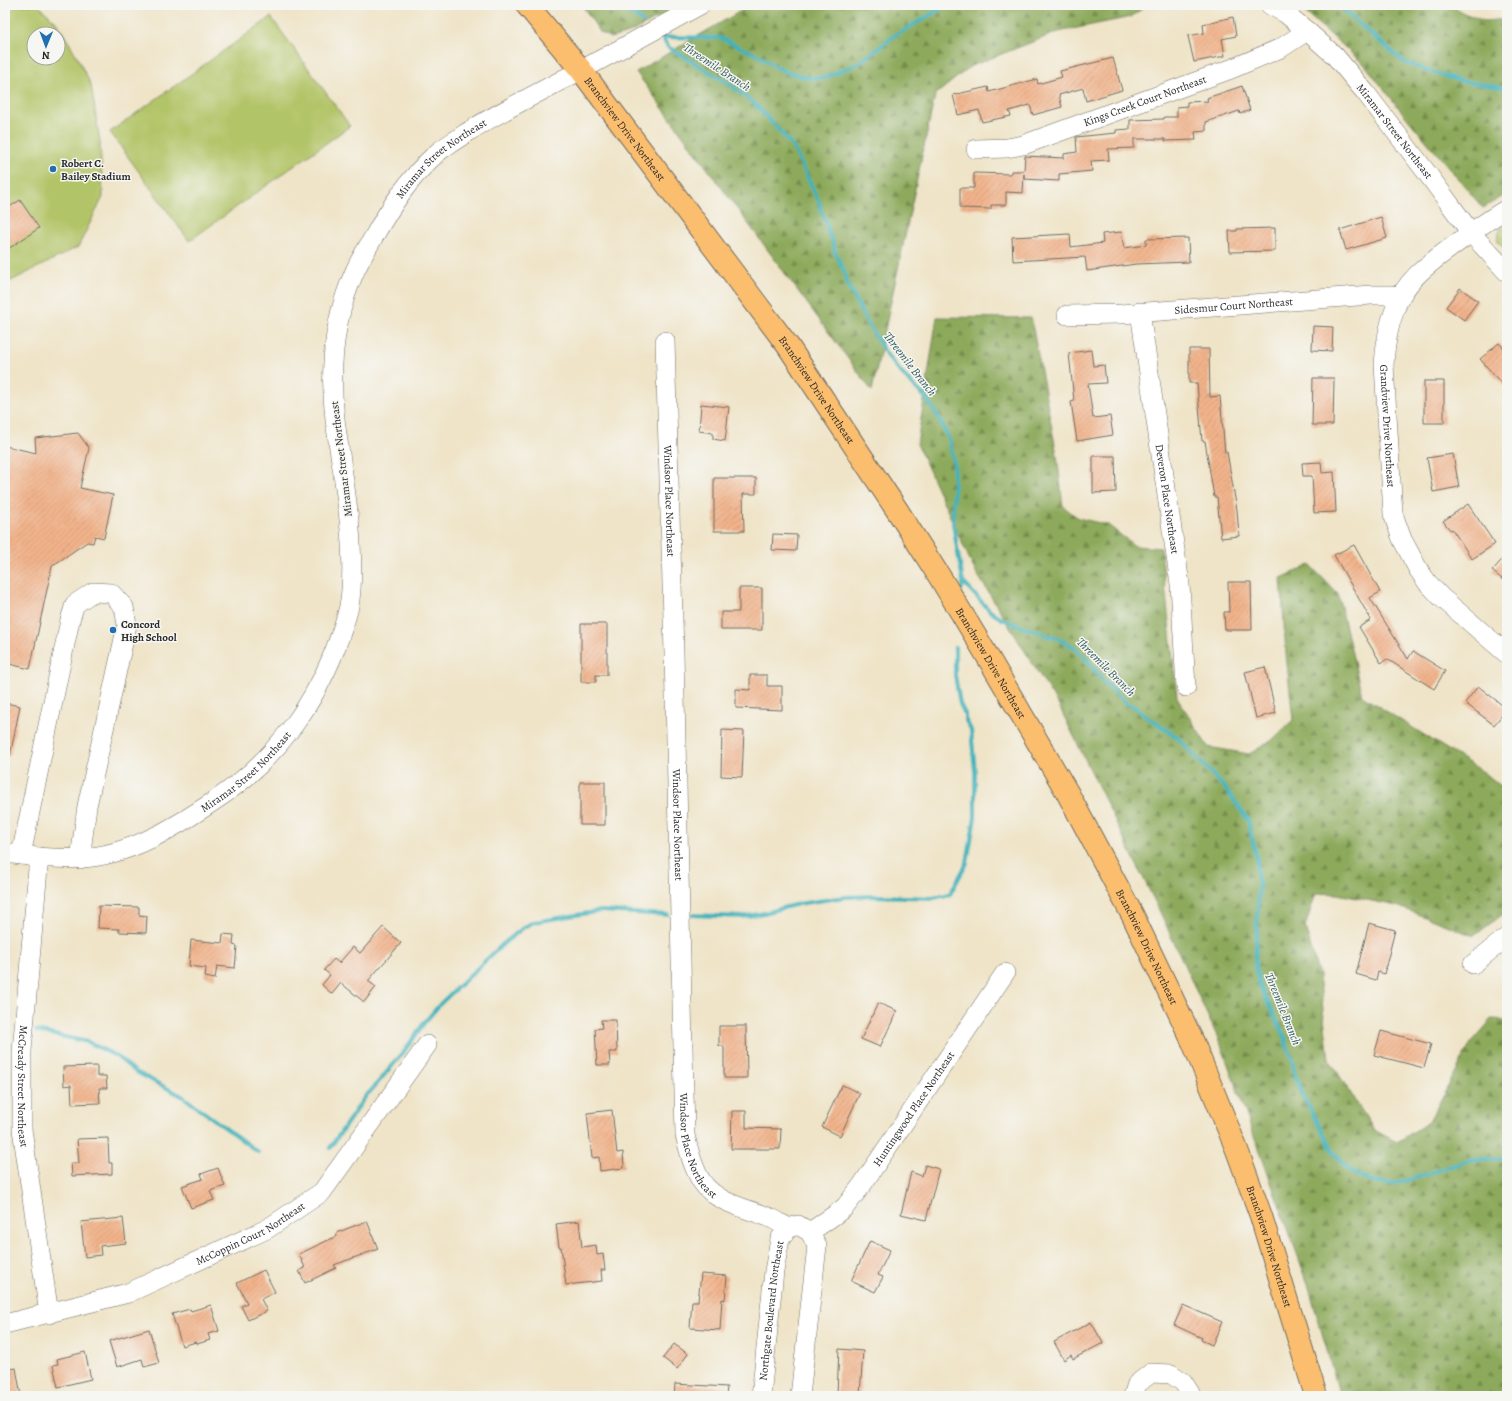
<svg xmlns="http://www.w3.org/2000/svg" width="1512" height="1401" font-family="Alegreya,serif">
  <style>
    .forest { fill: url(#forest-firs); stroke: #5c6a44 }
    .park { fill: url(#park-dots); stroke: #6e784a }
    .pitch { fill: #b2c468; stroke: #6e784a; fill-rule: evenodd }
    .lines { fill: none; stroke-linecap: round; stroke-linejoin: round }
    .stream { stroke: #43b3bc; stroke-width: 4 }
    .building { fill: url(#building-hatch) }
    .minor-casing { stroke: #706c62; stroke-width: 20 }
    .major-casing { stroke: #706c62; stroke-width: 24 }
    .minor { stroke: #fff; stroke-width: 19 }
    .major { stroke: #fbbe6e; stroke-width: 22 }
    .poi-dot { fill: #1f6fb2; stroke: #f6f6f2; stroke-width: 1.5 }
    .labels { text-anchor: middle; stroke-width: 3; stroke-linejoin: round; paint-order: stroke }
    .street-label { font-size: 11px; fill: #2b2b2b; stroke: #f6f6f2 }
    .poi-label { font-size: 11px; font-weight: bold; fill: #2b2b2b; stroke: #f6f6f2; text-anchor: start }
    .water-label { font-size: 12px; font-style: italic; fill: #335b5e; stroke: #f6f6f2 }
  </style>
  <defs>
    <pattern id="forest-firs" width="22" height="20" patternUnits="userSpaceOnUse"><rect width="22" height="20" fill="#8daa5c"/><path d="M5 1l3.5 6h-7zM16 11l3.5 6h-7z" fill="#738b4c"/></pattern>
    <pattern id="park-dots" width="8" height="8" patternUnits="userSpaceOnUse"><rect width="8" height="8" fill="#b2c468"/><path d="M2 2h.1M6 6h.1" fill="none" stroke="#919f56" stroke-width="1.8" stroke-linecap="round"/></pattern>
    <pattern id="building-hatch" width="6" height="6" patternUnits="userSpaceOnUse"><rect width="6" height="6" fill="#f1b38b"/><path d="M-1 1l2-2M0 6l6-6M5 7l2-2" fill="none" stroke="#cf9a78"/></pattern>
  </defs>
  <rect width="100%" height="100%" fill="#f6f6f2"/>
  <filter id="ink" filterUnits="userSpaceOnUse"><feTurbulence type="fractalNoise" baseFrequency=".025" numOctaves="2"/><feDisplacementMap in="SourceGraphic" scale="8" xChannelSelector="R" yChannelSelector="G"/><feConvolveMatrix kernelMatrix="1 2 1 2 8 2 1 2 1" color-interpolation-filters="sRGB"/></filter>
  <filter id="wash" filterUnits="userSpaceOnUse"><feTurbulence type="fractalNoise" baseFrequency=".012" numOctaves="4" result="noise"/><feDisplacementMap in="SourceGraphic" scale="16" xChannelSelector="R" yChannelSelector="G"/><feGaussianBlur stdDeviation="0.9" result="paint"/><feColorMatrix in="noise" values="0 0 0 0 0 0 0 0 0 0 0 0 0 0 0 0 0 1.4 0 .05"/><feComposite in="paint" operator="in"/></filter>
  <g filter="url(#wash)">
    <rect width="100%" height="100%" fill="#efe4c8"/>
    <path class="forest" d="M582 5H682L629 33 610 38 600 32Z
      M751 5H1147L1131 17 1058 32 971 66 935 95 872 391 636 72Z
      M1297 5H1453L1459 11 1484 21 1507 19V194L1483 208 1406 117 1365 65Z
      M937 317 1031 318 1057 455 1063 506 1078 518 1108 525 1135 546 1161 548 1177 697 1208 747 1249 754 1271 741 1293 720 1286 654 1281 578 1310 565 1338 594 1362 696 1485 773 1507 791V911L1474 936 1397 906 1337 894 1316 893 1305 927 1319 976 1329 1059 1374 1130 1397 1142 1429 1122 1471 1043 1492 1019 1507 1020V1396H1340L1308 1284 1221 1045 1160 912 1060 708 974 569 917 444Z"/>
    <path class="park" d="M1507 225V251L1497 241 1500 229Z"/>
    <path class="pitch" d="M5 5H38L57 23 74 51 91 85 100 142 103 197 78 247 5 284ZM34 34H58V58H34Z
      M271 17 350 126 189 241 110 132Z"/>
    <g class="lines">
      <path class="stream" d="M620 5 643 22
        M1337 5 1404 62 1425 70 1461 81 1507 88
        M661 36 668 47 729 84 755 104 790 143 798 157 820 204V209L827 224V229L834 245V250L844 271 846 281 864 317 886 354 905 377 925 397 936 413 949 439 954 464 953 524 963 582 990 611 1002 619 1025 628 1038 631 1048 636H1053L1074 647 1087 660 1105 683 1126 703 1137 708 1142 713 1177 737 1225 788 1248 820 1257 860V874L1259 885 1255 967 1260 987 1286 1039V1044L1291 1055 1296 1078 1301 1088V1093C1309 1107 1317 1121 1325 1136 1330 1146 1336 1158 1345 1166 1382 1202 1422 1172 1462 1163 1476 1159 1492 1158 1507 1158
        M662 37 720 38 760 56 771 64 786 72 810 78H824L859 63 894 36 937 11 938 8 957 5
        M961 591 963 582
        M691 915 742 917 764 913 798 904 845 897 876 896 933 898 950 894 967 863 975 817V771L971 730 965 719V714L960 704 955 675V647
        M36 1031 88 1042 116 1056 136 1072 182 1096 258 1152
        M330 1148 367 1094 369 1093 403 1053 424 1023 441 1003 503 944 524 927 534 922 601 911 668 915"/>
    </g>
    <g id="blocks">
      <path class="building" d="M1233 17 1236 36 1222 39 1225 56 1194 62 1188 36 1204 33 1203 24Z
        M1113 58 1122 90 1086 101 1083 88 1059 95 1062 107 1033 115 1030 105 1009 111 1011 116 982 122 979 110 958 115 953 95 988 87 989 92 1037 79 1038 84 1062 77 1060 71Z
        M1242 86 1250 110 1240 114 1239 111 1206 122V131L1195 132 1196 140 1165 141V139H1134V148L1108 149 1109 160 1091 161 1092 171 1059 174V181L1024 179V174L1023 193 1006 192V205H991V209L960 208V188H974V173L1011 174V171H1024L1025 156 1064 158V154L1077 152 1076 137 1116 133V130L1130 129V120L1164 119V117H1177V107L1187 106V102L1208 101 1207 98Z
        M20 200 39 228 5 251V210Z
        M1381 217 1387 238 1346 250 1340 230Z
        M1275 228V251L1230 252 1229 231H1237V229Z
        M1121 232 1124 248 1146 245V239L1188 238 1189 262 1136 264 1087 271 1085 257 1013 261 1012 237 1070 234 1071 247 1103 243 1102 234Z
        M1460 288 1478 301 1464 320 1446 307Z
        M1313 326 1333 327 1332 351 1312 350Z
        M1499 343 1507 352V390L1480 359Z
        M1189 349H1209L1210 397 1220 396 1225 453 1227 452 1237 510 1239 536 1221 538 1217 497H1214L1205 441H1202L1197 383H1189Z
        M1091 350 1093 366 1104 365 1106 383 1088 384 1093 418 1110 416 1113 435 1077 441 1071 402 1074 401 1069 353Z
        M1313 378H1334L1333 425H1312Z
        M1424 381H1444V423H1424Z
        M701 404 729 407 725 441 713 439V433L699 431Z
        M78 433 89 448 80 488 113 495 104 538 95 536 93 543 87 542 52 566 30 669 5 663V446L36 453 35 438Z
        M1453 454 1459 487 1433 492 1427 458Z
        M1093 456H1115L1116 492 1093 493Z
        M1321 462 1322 473 1334 472 1336 512 1314 513 1312 476H1303L1302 463Z
        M714 478H756V494H743L744 531H714Z
        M1468 504 1495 544 1472 559 1452 529 1450 530 1443 521Z
        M773 534 797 535 796 551 772 550Z
        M1354 545 1380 592 1370 598 1408 659 1413 651 1445 671 1434 689 1387 659 1381 663 1359 627 1371 620 1334 555Z
        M1507 554V583L1492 571Z
        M1228 582H1251L1252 630H1225L1224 612H1229Z
        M739 588H762V630H721V612H739Z
        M581 624H607V675H596V682H581Z
        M1265 667 1276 713 1256 718 1245 672Z
        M750 675H767V686H782V710L736 708V689L750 690Z
        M1478 686 1507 709 1494 725 1465 703Z
        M5 703 20 706 10 756H5Z
        M722 730 744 731 742 777 721 776Z
        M580 782H605V825H580Z
        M99 906 139 907V915L147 916 146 933 119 932V929L98 928Z
        M1369 923 1395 930 1384 974 1378 972 1376 980 1356 974Z
        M383 927 401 943 368 981 376 987 364 1002 341 983 332 994 322 985 330 975 324 970 334 959 339 963 353 947 360 953Z
        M223 934 234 935 233 945 237 946 235 968 217 966 215 979 205 977 206 968 189 966 191 940 222 943Z
        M878 1003 897 1011 880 1047 861 1039Z
        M601 1020H616L617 1052H609L610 1065H597L595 1029 602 1028Z
        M719 1026H746L747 1078H724V1046H719Z
        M1381 1031 1431 1044 1424 1068 1374 1055Z
        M97 1066V1076H106L107 1088H99L100 1103 72 1104 71 1085 64 1086 63 1067Z
        M842 1085 860 1093 840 1136 822 1127Z
        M612 1110 617 1153 623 1152 624 1168 600 1171 599 1157 592 1158 587 1113Z
        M732 1111H746V1128L781 1129 780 1149H731Z
        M108 1138 109 1163H112V1174L72 1176 71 1163H79L77 1139Z
        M925 1165 939 1169 926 1220 901 1214 911 1172 922 1176Z
        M218 1168 225 1186 210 1191 214 1200 191 1208 182 1186 203 1179 201 1174Z
        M123 1218 126 1243 100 1246 101 1255 85 1257 81 1222Z
        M367 1221 378 1249 334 1265 336 1268 305 1283 299 1271 305 1268 299 1254 337 1236 336 1233Z
        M579 1221 582 1247 596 1245 597 1255 603 1254 605 1270H601L602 1281 566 1285 561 1247H559L556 1224Z
        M870 1241 890 1250 878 1275 883 1277 875 1292 851 1281Z
        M264 1270 275 1292 261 1299 267 1311 248 1320 241 1306 247 1303 237 1283Z
        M701 1274 727 1276 725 1300 722 1299 720 1330 690 1328 692 1301H698Z
        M211 1305 219 1331 208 1334 210 1340 197 1344 196 1342 182 1346 172 1314 190 1309 191 1311Z
        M1183 1305 1222 1322 1212 1345 1201 1340 1202 1338 1174 1325Z
        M1091 1322 1103 1343 1073 1359 1071 1355 1064 1360 1054 1342Z
        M149 1329 159 1363 144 1367 142 1359 117 1367 109 1341Z
        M674 1344 688 1354 677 1369 663 1358Z
        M839 1349 863 1351 860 1395 837 1394Z
        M85 1352 91 1379 58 1387 53 1365 58 1364 57 1359Z
        M16 1368 21 1396H5V1370Z
        M675 1384 727 1387 726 1396H674Z"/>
    </g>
  </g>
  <g filter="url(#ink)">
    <use href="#blocks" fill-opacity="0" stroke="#706c62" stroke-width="1"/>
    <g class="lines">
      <defs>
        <g id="minor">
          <path id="s1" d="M1270 5 1285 13 1307 31 1335 56 1365 92 1427 173 1471 233 1507 272"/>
          <path id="s2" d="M976 149 1007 148 1023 145 1231 69 1281 48 1307 31"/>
          <path id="s3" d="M1507 209C1489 219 1473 231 1457 243 1433 261 1405 279 1395 309 1388 327 1385 346 1384 365L1393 514 1402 539 1418 569 1427 582 1441 597 1507 654"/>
          <path id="s4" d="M1140 312 1180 584 1186 687"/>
          <path id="s5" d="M1067 315 1121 314 1371 295H1390L1401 296"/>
          <path id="s6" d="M665 341 674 653 685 1135C689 1151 693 1168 702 1182 718 1205 749 1208 773 1219 778 1222 784 1225 789 1228L798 1225 810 1232 817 1246 800 1396"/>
          <path id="s7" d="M5 853C30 856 55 860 80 858 130 856 177 826 217 799 275 760 317 703 340 636 343 626 347 617 349 606 352 589 352 561 351 544 349 502 340 460 335 419 329 369 334 317 355 271 360 259 367 249 373 238 391 206 410 177 437 153 445 146 455 141 463 135 495 114 529 98 562 80 609 56 654 30 700 5"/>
          <path d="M21 855 70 620 75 604 93 592 111 593 124 607 127 625 87 806 80 859"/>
          <path id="s8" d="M39 857 22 1051V1129L49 1314"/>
          <path d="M1473 964 1507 937"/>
          <path id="s9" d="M810 1232 836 1214 845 1207 862 1185 1005 973"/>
          <path id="s10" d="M5 1324 128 1293 267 1229 322 1192 427 1045"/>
          <path id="s11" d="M761 1396 774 1271 780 1239 789 1228"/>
          <path d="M1133 1396 1137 1384 1151 1373 1171 1374 1183 1382 1190 1393V1396"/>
        </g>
        <g id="major">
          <path id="s12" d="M527 5 581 70 788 346 897 510 941 579 982 647 1067 792 1133 916 1193 1042 1237 1150 1261 1216 1316 1396"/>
        </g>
      </defs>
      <use href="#minor" class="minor-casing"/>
      <use href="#major" class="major-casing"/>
      <use href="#minor" class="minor"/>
      <use href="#major" class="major"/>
    </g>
  </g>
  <g class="poi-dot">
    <circle cx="53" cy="169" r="4"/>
    <circle cx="113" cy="630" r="4"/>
  </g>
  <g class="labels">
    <g class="street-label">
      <text dy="4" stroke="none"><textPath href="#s2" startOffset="177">Kings Creek Court Northeast</textPath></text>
      <text dy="4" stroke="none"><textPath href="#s12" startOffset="158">Branchview Drive Northeast</textPath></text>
      <text dy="4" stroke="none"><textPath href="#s1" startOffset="179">Miramar Street Northeast</textPath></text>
      <text dy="4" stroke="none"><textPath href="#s7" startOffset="949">Miramar Street Northeast</textPath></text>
      <text dy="4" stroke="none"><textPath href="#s5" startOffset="167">Sidesmur Court Northeast</textPath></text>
      <text dy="4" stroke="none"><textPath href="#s12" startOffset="482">Branchview Drive Northeast</textPath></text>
      <text dy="4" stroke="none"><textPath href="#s3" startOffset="271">Grandview Drive Northeast</textPath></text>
      <text transform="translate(341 459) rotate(-97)" y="4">Miramar Street Northeast</text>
      <text dy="4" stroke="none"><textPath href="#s4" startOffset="189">Deveron Place Northeast</textPath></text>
      <text dy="4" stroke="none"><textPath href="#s6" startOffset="160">Windsor Place Northeast</textPath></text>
      <text dy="4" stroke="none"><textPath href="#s12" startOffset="806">Branchview Drive Northeast</textPath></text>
      <text dy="4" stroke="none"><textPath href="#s7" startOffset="266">Miramar Street Northeast</textPath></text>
      <text dy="4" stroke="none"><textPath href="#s6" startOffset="484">Windsor Place Northeast</textPath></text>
      <text dy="4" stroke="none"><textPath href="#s12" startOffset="1130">Branchview Drive Northeast</textPath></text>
      <text dy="4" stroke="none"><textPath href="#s8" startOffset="230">McCready Street Northeast</textPath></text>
      <text dy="4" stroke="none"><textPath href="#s9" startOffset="163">Huntingwood Place Northeast</textPath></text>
      <text dy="4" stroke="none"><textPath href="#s6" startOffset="808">Windsor Place Northeast</textPath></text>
      <text dy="4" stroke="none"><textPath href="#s10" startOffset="263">McCoppin Court Northeast</textPath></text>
      <text dy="4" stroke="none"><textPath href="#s12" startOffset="1454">Branchview Drive Northeast</textPath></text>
      <text dy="4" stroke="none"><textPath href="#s11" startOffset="86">Northgate Boulevard Northeast</textPath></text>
    </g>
    <g class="poi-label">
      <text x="61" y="167">Robert C.<tspan x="61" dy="13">Bailey Stadium</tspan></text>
      <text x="121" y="628">Concord<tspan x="121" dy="13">High School</tspan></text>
    </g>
    <g class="water-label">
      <text transform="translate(717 67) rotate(33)" y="4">Threemile Branch</text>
      <text transform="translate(910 364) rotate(52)" y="4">Threemile Branch</text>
      <text transform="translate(1106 667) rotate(45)" y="4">Threemile Branch</text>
      <text transform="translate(1283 1009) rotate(68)" y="4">Threemile Branch</text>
    </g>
  </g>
  <rect width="1512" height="1401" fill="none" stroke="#f6f6f2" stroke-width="20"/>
  <g transform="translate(46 46) rotate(181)"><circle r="19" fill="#f6f6f2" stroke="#a5a5a2"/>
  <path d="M0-3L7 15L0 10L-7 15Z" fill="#1f6fb2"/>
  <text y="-6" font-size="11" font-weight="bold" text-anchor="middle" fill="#2b2b2b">N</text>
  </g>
</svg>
